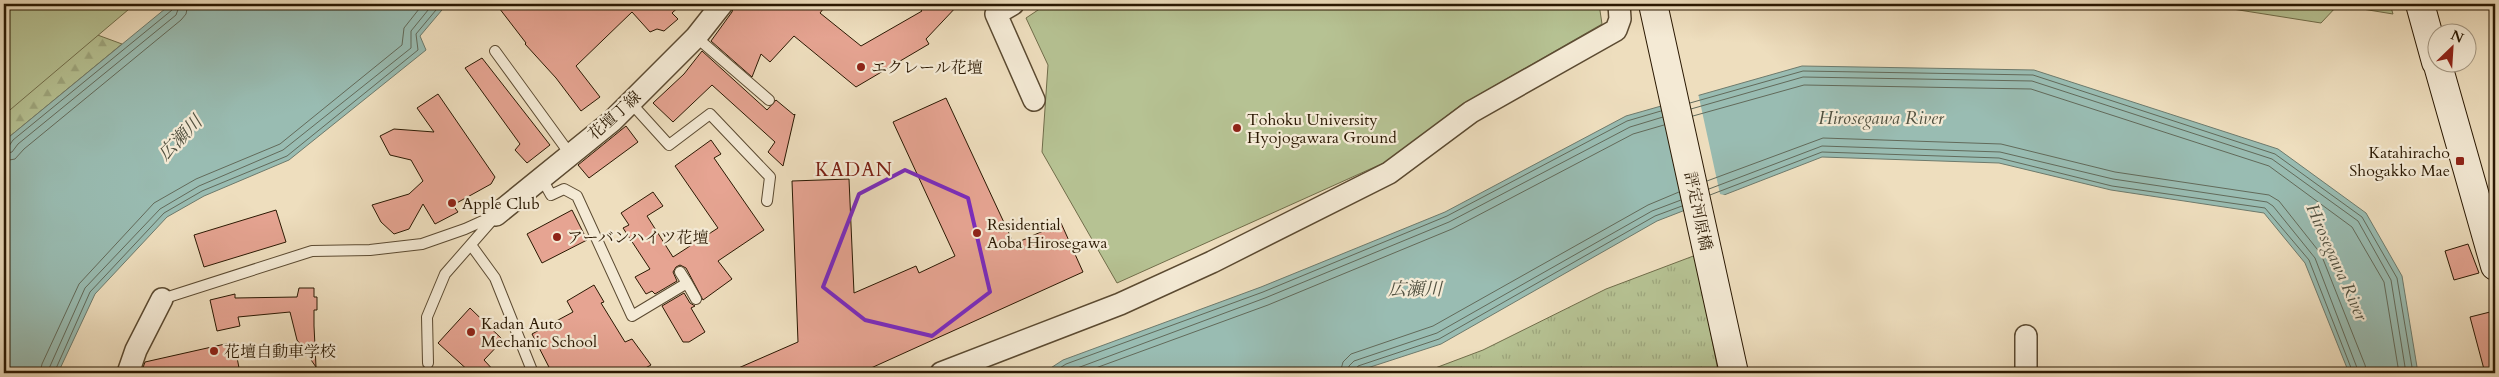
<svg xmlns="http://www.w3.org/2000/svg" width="2499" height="377" font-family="Cardo,'Noto Serif JP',serif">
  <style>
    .grass { fill: url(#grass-tufts); stroke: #706d4a }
    .forest { fill: url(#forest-firs); stroke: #706d4a }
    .park { fill: #b6c293; stroke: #706d4a }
    .water { fill: #99bcb2; stroke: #6d7a6c }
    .pier { fill: #eedebe }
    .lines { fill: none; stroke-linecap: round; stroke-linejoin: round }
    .shore { stroke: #626a5a; stroke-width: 1 }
    .building { fill: #e6a492; stroke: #2a1802 }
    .lane-casing { stroke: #5b4a31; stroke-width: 12 }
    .street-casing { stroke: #5b4a31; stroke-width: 24 }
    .secondary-casing { stroke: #2a1802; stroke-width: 30 }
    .lane { stroke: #f4ead5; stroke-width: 10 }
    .street { stroke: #f4ead5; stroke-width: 21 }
    .secondary { stroke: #f4ead5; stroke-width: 28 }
    .marked { fill: none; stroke: #7b2cbf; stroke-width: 4; stroke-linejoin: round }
    .poi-dot { fill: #8f2418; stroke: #f4ead5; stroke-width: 2 }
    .labels { text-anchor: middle; stroke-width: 4.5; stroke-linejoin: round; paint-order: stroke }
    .poi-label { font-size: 16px; fill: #2a1802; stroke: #f4ead5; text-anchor: start }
    .street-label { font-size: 16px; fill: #2a1802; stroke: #f4ead5 }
    .water-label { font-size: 18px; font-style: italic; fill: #515140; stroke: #f4ead5 }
    .quarter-label { font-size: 19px; letter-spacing: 1px; fill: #7a1f14; stroke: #f4ead5 }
  </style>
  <defs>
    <pattern id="grass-tufts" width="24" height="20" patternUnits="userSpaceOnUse" patternTransform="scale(1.25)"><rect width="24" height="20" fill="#b6c293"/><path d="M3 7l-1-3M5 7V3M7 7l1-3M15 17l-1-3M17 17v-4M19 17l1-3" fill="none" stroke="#9da67d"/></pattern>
    <pattern id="forest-firs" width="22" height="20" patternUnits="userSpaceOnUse" patternTransform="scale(1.25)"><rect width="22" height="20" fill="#b6c293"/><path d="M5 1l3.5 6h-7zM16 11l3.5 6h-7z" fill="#9da67d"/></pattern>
  </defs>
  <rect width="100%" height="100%" fill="#eedebe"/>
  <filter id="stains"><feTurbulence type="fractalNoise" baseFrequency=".004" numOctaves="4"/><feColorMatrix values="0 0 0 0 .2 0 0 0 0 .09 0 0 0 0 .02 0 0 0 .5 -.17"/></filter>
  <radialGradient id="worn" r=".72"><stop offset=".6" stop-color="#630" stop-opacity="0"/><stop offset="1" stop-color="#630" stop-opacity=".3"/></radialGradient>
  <path class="grass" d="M1696 255 1718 371 1716 373H1422L1483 350 1606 289Z"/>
  <path class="forest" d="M46 16 122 44 9 137 4 146V23Z"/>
  <path class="park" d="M4 4H135L4 115Z
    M1047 4H1599L1602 24 1461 105 1388 161 1117 283 1042 152 1048 65 1026 18Z
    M2201 4H2390L2393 14 2338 5 2321 23Z"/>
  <path class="water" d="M171 4H447L420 36 426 50 289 160 204 196 167 217 95 294 58 373H4V146L9 137Z
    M1802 66 2034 70 2278 149 2366 213 2402 276 2418 373H2349L2305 263 2264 213 2111 190 1999 163 1822 157 1657 221 1441 344 1352 373H1043L1063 360 1261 287 1445 212 1626 116Z"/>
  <path class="pier" d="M1698 93 1720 194 1728 196 1687 212 1662 103Z"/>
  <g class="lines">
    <path class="shore" d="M1690 103 1803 71 2033 75 2275 154 2362 217 2397 278 2413 373
      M1691 109 1803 77 2032 81 2272 159 2358 221 2391 280 2406 373
      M1693 116 1804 85 2031 89 2269 166 2352 227 2384 282 2399 373
      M4 148 9 146 13 140 172 10 174 4
      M4 154 12 152 18 144 176 15 180 4
      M4 161 15 159 24 149 181 20 186 14 188 4
      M1707 181 1823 138 2001 144 2115 172 2269 195 2279 201 2321 254 2365 365 2367 373
      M1709 189 1822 146 2000 152 2113 179 2267 202 2273 206 2315 258 2359 373
      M1710 195 1822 152 1999 158 2112 186 2265 208 2309 260 2353 373
      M40 373 42 364 79 284 154 203 196 179 280 144 402 45 404 28 423 4
      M47 373 85 288 160 209 199 186 283 150 411 48V31L433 4
      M54 373 90 292 164 213 202 191 287 156 418 50 416 34 441 4
      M1052 373 1066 364 1263 292 1447 216 1627 121 1661 111
      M1064 373 1265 298 1449 222 1630 127 1663 117
      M1082 373 1268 305 1452 229 1633 134 1664 125
      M1340 373 1343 362 1351 354 1433 326 1648 205 1679 192
      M1348 373 1349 366 1354 361 1437 333 1652 211 1681 200
      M1354 373 1358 366 1439 339 1655 216 1682 206"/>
  </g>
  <path class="building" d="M496 4H682L672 13 678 19 664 31 657 29 650 32 632 12 576 66 600 97 581 111 556 78 525 44 526 43Z
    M734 4H827L820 13 861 46 922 11 915 4H959L926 39 929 44 856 87 794 36 770 62 761 54 752 77 711 41 732 12Z
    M702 51 767 110 776 100 794 115 795 114 783 166 768 152 775 142 712 85 673 122 653 103 684 74Z
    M482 58 550 145 527 163 515 150 520 144 465 68Z
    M438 94 495 177 491 184 453 205 458 212 435 224 423 204 409 229 394 234 381 222 372 205 409 194 423 181 411 160 390 155 380 136 394 129 434 132 417 108Z
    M946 98 1014 244 1061 223 1083 272 860 373H727L798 342 792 181 849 179 854 293 916 266 919 273 955 256 893 122Z
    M626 126 638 142 589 178 578 165Z
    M711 140 721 154 714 158 764 230 718 261 732 279 703 300 686 268 680 265 676 267 673 272 677 281 655 294 652 291 646 294 635 277 650 269 623 228 629 225 621 213 653 192 663 206 647 216 673 257 718 228 675 166Z
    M276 210 286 242 204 267 194 235Z
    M572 210 587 240 542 263 527 234Z
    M2468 244 2479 273 2454 280 2445 251Z
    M594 285 604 302 601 303 625 342 632 339 651 365 636 373H552L532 334 573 312 567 301Z
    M299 288H314V297H317V310H314V326L316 367 297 340 290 312 238 317 240 326 217 331 210 300 235 294V298L297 297Z
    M684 293 690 303 695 306 691 308 705 332 689 342H683L662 306Z
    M470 308 503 340 484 360 496 373H471L438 343Z
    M2490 312 2495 330V373H2485L2470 317Z
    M234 342 240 373H141L145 362Z"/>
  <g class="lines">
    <defs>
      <path id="lane" d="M696 37 769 100
        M495 51 570 154
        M630 102 669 145 710 114 770 177 767 201
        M541 177 551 195 564 189 577 196 632 316 687 283 680 272
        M471 245 495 278 533 373
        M687 283 696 299
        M162 299 312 251 370 250 422 244 465 229 496 215
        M428 363 427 317 445 274 494 218"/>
      <path id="street" d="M1013 4 996 14 1034 100
        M496 215 612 121 696 37 722 4
        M128 373 136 350 162 299
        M941 373 1120 304 1212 262 1389 173 1471 112 1616 30 1620 19 1619 4
        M2026 373V336"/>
      <path id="secondary" d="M1653 4 1734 373
        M2420 4 2436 62
        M2437 62 2495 266"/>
    </defs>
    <use href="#lane" class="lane-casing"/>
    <use href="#street" class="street-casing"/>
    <use href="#secondary" class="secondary-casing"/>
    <use href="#lane" class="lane"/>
    <use href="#street" class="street"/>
    <use href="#secondary" class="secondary"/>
  </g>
  <path class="marked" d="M905 170 968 198 990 292 932 336 865 320 823 287 859 194Z"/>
  <g class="poi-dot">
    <circle cx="861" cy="67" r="5"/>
    <circle cx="1237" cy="128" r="5"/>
    <rect x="2455" y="156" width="10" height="10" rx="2.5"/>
    <circle cx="452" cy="203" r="5"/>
    <circle cx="977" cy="233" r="5"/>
    <circle cx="557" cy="237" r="5"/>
    <circle cx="471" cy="332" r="5"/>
    <circle cx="214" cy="351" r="5"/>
  </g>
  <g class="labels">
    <g class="poi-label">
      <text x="871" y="73">エクレール花壇</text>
      <text x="1247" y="125">Tohoku University<tspan x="1247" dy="18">Hyojogawara Ground</tspan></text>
      <text x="2450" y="158" text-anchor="end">Katahiracho<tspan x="2450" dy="18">Shogakko Mae</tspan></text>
      <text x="462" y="209">Apple Club</text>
      <text x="987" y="230">Residential<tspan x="987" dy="18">Aoba Hirosegawa</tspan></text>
      <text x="567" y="243">アーバンハイツ花壇</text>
      <text x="481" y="329">Kadan Auto<tspan x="481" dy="18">Mechanic School</tspan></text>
      <text x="224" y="357">花壇自動車学校</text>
    </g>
    <g class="street-label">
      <text transform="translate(614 115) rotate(-42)" y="6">花壇丁線</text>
      <text transform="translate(1699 211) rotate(78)" y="6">評定河原橋</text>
    </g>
    <g class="water-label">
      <text x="1881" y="124">Hirosegawa River</text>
      <text transform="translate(180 138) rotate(-46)" y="6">広瀬川</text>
      <text transform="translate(2337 262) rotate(66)" y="6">Hirosegawa River</text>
      <text x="1415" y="295">広瀬川</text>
    </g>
    <g class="quarter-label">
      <text x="854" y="176">KADAN</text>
    </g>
  </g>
  <rect width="2499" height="377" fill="none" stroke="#eedebe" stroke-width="20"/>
  <rect x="5" y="5" width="2489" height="367" fill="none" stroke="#2a1802" stroke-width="2.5"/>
  <rect x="10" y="10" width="2479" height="357" fill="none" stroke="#2a1802"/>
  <g transform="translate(2452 48) rotate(25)"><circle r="24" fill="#f4ead5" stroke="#a39681"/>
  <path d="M0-4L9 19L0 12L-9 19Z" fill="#8f2418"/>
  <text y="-8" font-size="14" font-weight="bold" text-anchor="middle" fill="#2a1802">N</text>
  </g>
  <rect width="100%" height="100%" filter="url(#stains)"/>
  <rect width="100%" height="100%" fill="url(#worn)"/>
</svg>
